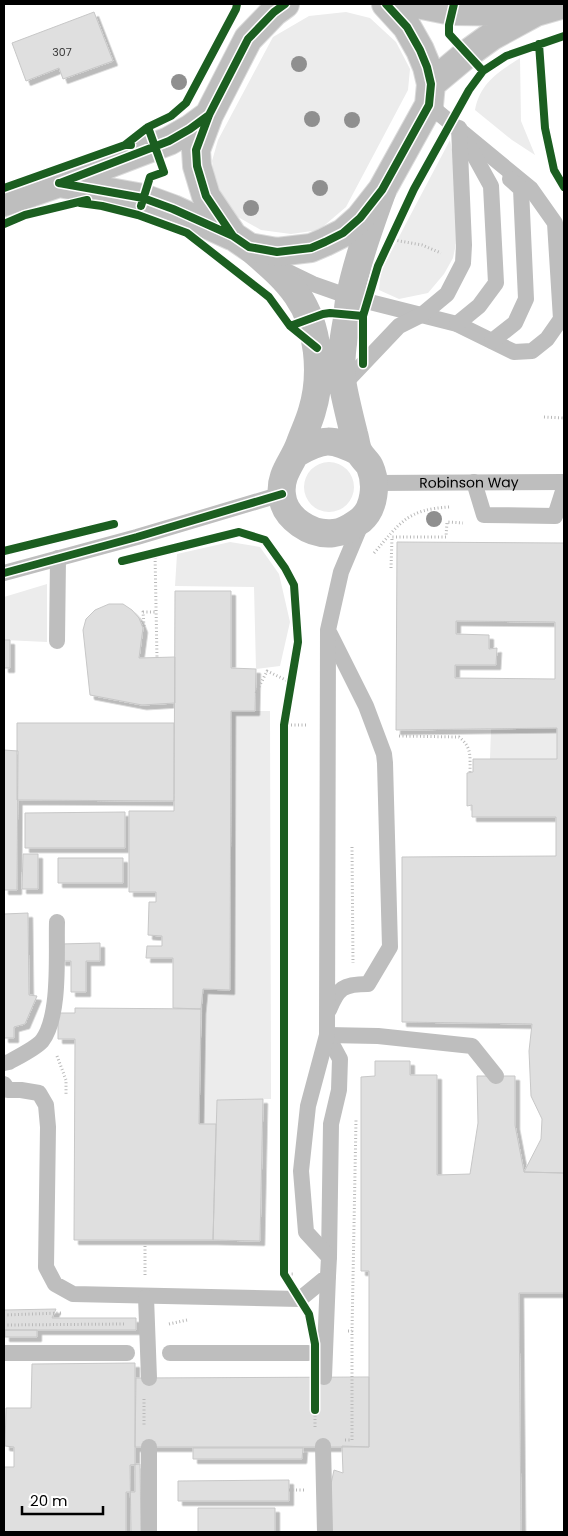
<svg xmlns="http://www.w3.org/2000/svg" width="568" height="1536" font-family="Poppins,sans-serif">
  <style>
    .green { fill: #ececec }
    .building { fill: #dfdfdf; stroke: #c7c7c7; fill-rule: evenodd; filter: url(#shadow) }
    .lines { fill: none; stroke-linecap: round; stroke-linejoin: round }
    .primary-casing { stroke: #dbdbdb; stroke-width: 30 }
    .path { stroke: #b9b9b9; stroke-width: 3; stroke-dasharray: 1 2.5; stroke-linecap: butt }
    .service { stroke: #bebebe; stroke-width: 16 }
    .minor { stroke: #bebebe; stroke-width: 28 }
    .primary { stroke: #bebebe; stroke-width: 28 }
    .cycleway-casing { stroke: #fff; stroke-width: 11 }
    .cycleway { stroke: #1b5e20; stroke-width: 8 }
    .tree { fill: #8f8f8f }
    .labels { text-anchor: middle; stroke-width: 4; stroke-linejoin: round; paint-order: stroke }
    .number-label { font-size: 11px; fill: #383838 }
    .street-label { font-size: 14px; fill: #000; stroke: #fff }
  </style>
  <defs>
    <filter id="shadow"><feDropShadow dx="4.5" dy="4.5" stdDeviation="0" flood-color="#0004"/></filter>
  </defs>
  <rect width="100%" height="100%" fill="#fff"/>
  <path class="green" d="M346 12 370 18 396 42 410 69 408 90 346 207 319 230 291 234 261 230 238 217 216 190 212 161 218 140 273 37 309 16Z
    M520 58 521 121 535 155 512 140 475 110C480 83 498 72 520 58Z
    M450 140 454 159 457 239 453 258 444 274 428 293 399 299 379 290 381 271Z
    M304 487a25 25 0 1 1 50 0a25 25 0 1 1-50 0Z
    M230 542 260 547 279 574 290 622 280 666 256 669 254 587 175 586 177 554Z
    M47 584V642L4 640V597Z
    M231 711H270L271 1099 217 1100 216 1124H199L203 989 230 990Z
    M557 728V759H490L491 729Z"/>
  <path class="building" d="M94 12 113 61 63 79 59 68 26 81 12 43Z
    M397 542 564 543V1173L524 1172 541 1139 542 1119 531 1096 529 1051 532 1024 402 1022V857L556 856V817H472V805L467 806V773L473 772V759H557V728L396 730ZM456 621 555 622V679L455 678V665H496L497 648 489 649V635L456 634Z
    M175 591H231V668L256 669 255 711H231L230 990 203 989 201 1009 173 1008V958H146L147 946H162V936L148 935 149 902H156V892H129V811H174Z
    M109 604H123L132 610 139 618 143 628 139 658 175 657V703L142 705 90 695 83 630 86 619 95 610Z
    M4 640H10V668H4Z
    M17 723H174V801L17 800Z
    M4 750 18 751 17 890H4Z
    M125 812V848H25V813Z
    M23 854H38V889H22Z
    M58 858H123V883H58Z
    M28 913 29 995 37 996 25 1024 14 1027V1038H4V914Z
    M100 943V961H86V992H71V961H61V944Z
    M75 1008 201 1009 199 1124H216L213 1240H74L75 1039H58V1013H75Z
    M375 1061H410V1075H437V1175L470 1174 478 1123 477 1076H515V1125L524 1172 564 1173V1293H519L521 1532H329L331 1484 334 1470 343 1473 342 1446 369 1447V1271H361V1077L375 1076Z
    M263 1099 260 1241 213 1240 217 1100Z
    M56 1309 52 1318H136V1330H4V1310Z
    M5 1330H37V1337H5Z
    M135 1363V1492H126V1532H4V1467H14V1447L5 1446 6 1408H31L32 1364Z
    M369 1377V1447H135L136 1378Z
    M193 1448H303L302 1459H193Z
    M140 1464 141 1532H131L130 1465Z
    M289 1480V1501H178V1481Z
    M198 1508H275V1532H198Z"/>
  <g class="lines">
    <defs>
      <path id="primary" d="M285 4 274 12 248 39 209 115 196 150 197 166 206 196 233 236 249 247 277 252 311 248 325 242 343 233 360 218 382 190 429 105 431 84 427 67 420 50 407 27 386 4
        M417 4 452 11 535 12
        M431 84 467 54 492 36 536 12 564 4
        M59 183 143 198 173 209 232 236
        M4 202 59 183 169 141 190 129 209 115"/>
    </defs>
    <use href="#primary" class="primary-casing"/>
    <path class="path" d="M394 240 422 245 441 253
      M544 417 564 418
      M374 553C400 523 407 509 450 507
      M155 554 157 658
      M391 568 392 537H446L447 522 463 523
      M144 626 143 612H156
      M256 693 267 671 290 682
      M284 725H306
      M399 736 459 737C472 747 470 757 470 772
      M352 847 353 963
      M57 1056 66 1080V1095
      M145 1275V1240
      M282 1276 284 1274H295
      M4 1315 61 1313
      M169 1324 187 1320
      M4 1325 126 1324
      M348 1331H352L356 1120
      M144 1399V1426
      M315 1427V1410
      M345 1440H352V1332
      M289 1490H304"/>
    <g class="service">
      <path d="M284 270 313 284 350 297 457 324 514 352 532 351 547 339 561 319 555 223 531 189 429 105"/>
      <path d="M457 324 479 306 496 283 491 186 464 137"/>
      <path d="M492 341 515 323 526 299 521 189 510 179"/>
      <path d="M343 385 399 326 423 314 447 294 463 263 464 245 459 128"/>
      <path d="M474 482 484 515 555 516 564 488"/>
      <path id="s1" d="M374 483 564 482"/>
      <path d="M4 573 137 537 282 494"/>
      <path d="M57 641 58 558"/>
      <path d="M329 1010C338 988 343 984 368 984L390 947 385 763 384 754 366 706 330 634"/>
      <path d="M327 1035 340 1059 339 1090 331 1124 329 1257"/>
      <path d="M327 1035 378 1036 472 1046 496 1076"/>
      <path d="M4 1063 9 1062C18 1057 36 1048 42 1041 61 1016 56 953 57 922"/>
      <path d="M4 1084 8 1090H21L39 1093 46 1105 48 1127 46 1267 55 1284 73 1294 300 1299 328 1276 329 1257 306 1232 301 1171 308 1106 327 1035 328 630 341 572 362 522"/>
      <path d="M146 1297 149 1378"/>
      <path d="M4 1353H127"/>
      <path d="M170 1353H308"/>
      <path d="M324 1377 328 1276"/>
      <path d="M323 1446 325 1532"/>
      <path d="M149 1447V1532"/>
    </g>
    <path class="minor" d="M249 247C266 262 284 276 297 295 319 326 323 375 312 411 309 422 304 432 300 443 294 461 279 474 282 495 284 518 311 536 334 533 345 532 352 526 361 520 375 508 377 483 370 467 368 462 362 458 359 452 356 447 356 440 354 434 350 418 346 402 343 386 339 364 343 341 347 319 348 311 348 304 350 296 357 261 370 226 382 192
      M297 453C324 438 331 438 359 452"/>
    <use href="#primary" class="primary"/>
    <defs>
      <path id="cycleway" d="M285 4 274 12 248 39 209 115 196 150 197 166 206 196 233 236 249 247 277 252 311 248 325 242 343 233 360 218 382 190 429 105 431 84 427 67 420 50 407 27 386 4
        M454 4 449 25V34L483 71
        M539 44 545 128 554 170 564 187
        M125 145 148 127 171 116 186 103 236 9 237 4
        M59 183 143 198 173 209 231 235
        M60 183 169 141 190 129 209 115
        M4 188 125 145H131
        M80 203 102 206 138 215 187 233 269 297 290 326 317 348
        M141 206 150 177 164 172 148 127
        M4 224 25 215 87 200
        M290 326 323 314 330 313 363 316
        M363 364V316L378 266 414 189 469 90 483 71 506 56 564 36
        M4 551 114 524
        M122 561 239 532 265 540 285 568 294 585 298 642 284 725V1274L309 1314 315 1344V1410
        M4 573 137 537 282 494"/>
    </defs>
    <use href="#cycleway" class="cycleway-casing"/>
    <use href="#cycleway" class="cycleway"/>
  </g>
  <g class="tree">
    <circle cx="299" cy="64" r="8"/>
    <circle cx="179" cy="82" r="8"/>
    <circle cx="312" cy="119" r="8"/>
    <circle cx="352" cy="120" r="8"/>
    <circle cx="320" cy="188" r="8"/>
    <circle cx="251" cy="208" r="8"/>
    <circle cx="434" cy="519" r="8"/>
  </g>
  <g class="labels">
    <g class="number-label">
      <text x="62" y="56">307</text>
    </g>
    <g class="street-label">
      <text dy="5" stroke="none"><textPath href="#s1" startOffset="95">Robinson Way</textPath></text>
    </g>
  </g>
  <rect width="568" height="1536" fill="none" stroke="#000000" stroke-width="10"/>
  <path d="M22 1506v8h81v-8" fill="none" stroke="#000000" stroke-width="2.5"/>
  <text x="30" y="1506" font-size="15" fill="#000000" stroke="#ffffff" stroke-width="4" paint-order="stroke">20 m</text>
</svg>
